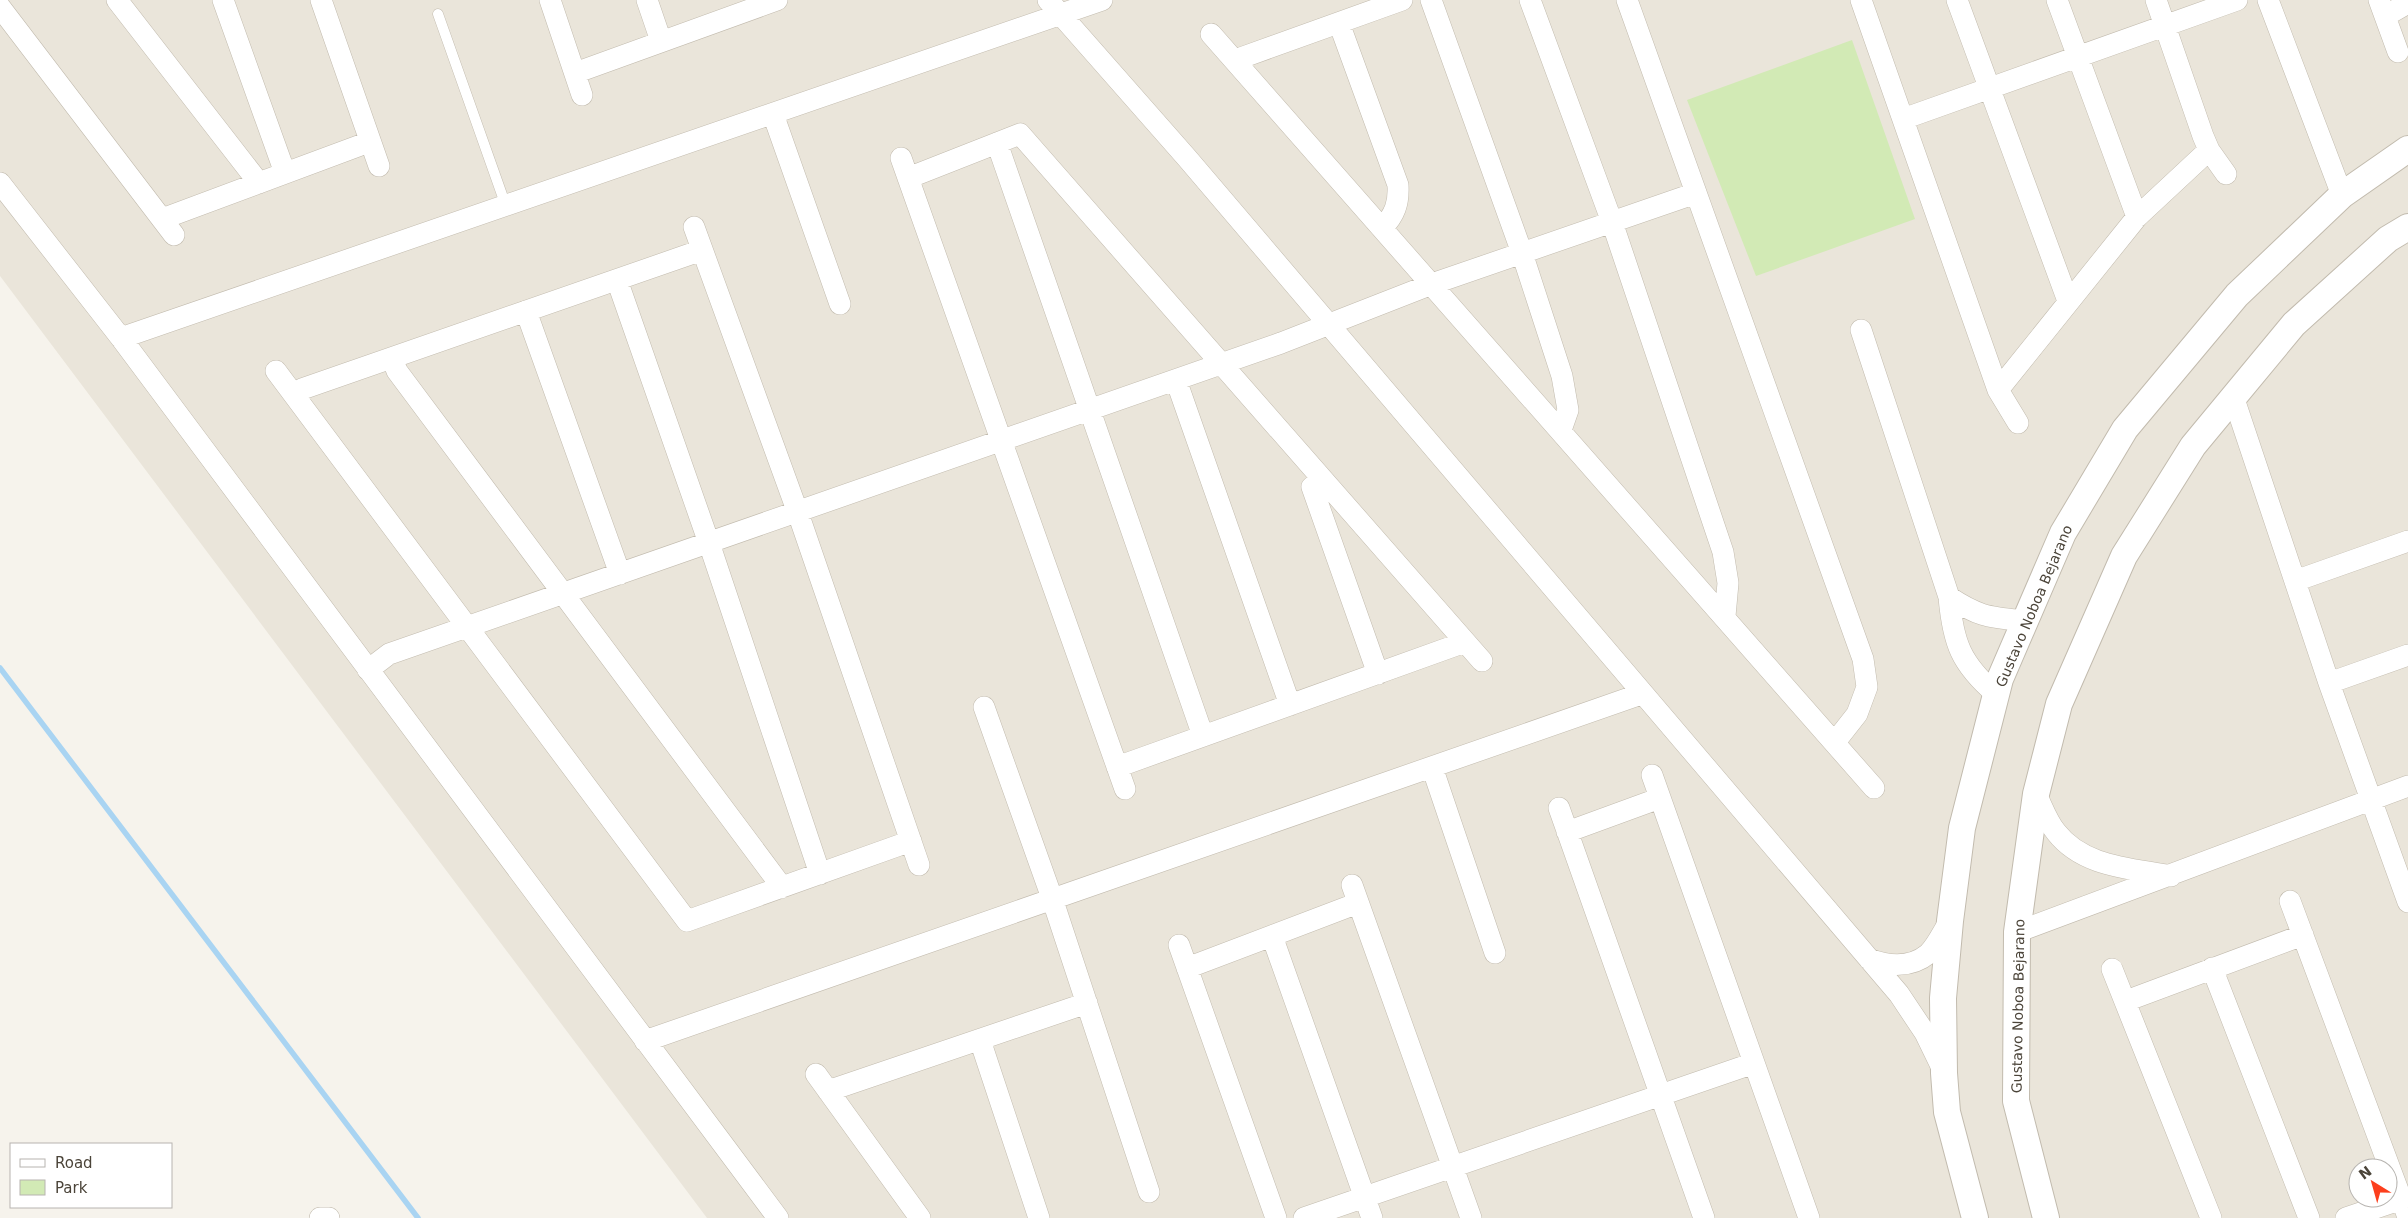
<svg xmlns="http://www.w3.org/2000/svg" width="2408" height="1218" font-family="'DejaVu Sans',sans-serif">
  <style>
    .residential { fill: #eae5da; fill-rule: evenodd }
    .green { fill: #d2eab5 }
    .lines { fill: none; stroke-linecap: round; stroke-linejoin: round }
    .stream { stroke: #a9d4f2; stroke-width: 5.5 }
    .service-casing { stroke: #c2bbae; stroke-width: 11 }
    .minor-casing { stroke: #c2bbae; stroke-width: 22 }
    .tertiary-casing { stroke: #c2bbae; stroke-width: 28 }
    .service { stroke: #fff; stroke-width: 10 }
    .minor { stroke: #fff; stroke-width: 21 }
    .tertiary { stroke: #fff; stroke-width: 26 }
    .labels { text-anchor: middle; stroke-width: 4; stroke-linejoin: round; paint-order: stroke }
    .street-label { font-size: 14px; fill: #4b4439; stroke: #fff }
  </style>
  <rect width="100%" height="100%" fill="#f6f3ec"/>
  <path class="residential" d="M0 0H2408V1218H707L0 276ZM2358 1168H2388V1198H2358Z"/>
  <path class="green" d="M1852 40 1915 219 1756 276 1687 100Z"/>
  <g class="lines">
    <path class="stream" d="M0 668 418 1218"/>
    <defs>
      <path id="service" d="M438 14 506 206"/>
      <path id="minor" d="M117 0 259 183
        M223 0 285 173
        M321 0 379 166
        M550 0 582 95
        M647 0 661 41
        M1048 0 1187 158 1899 994 1925 1033 1943 1070
        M1431 0 1522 253 1562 376 1568 410 1561 430
        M1530 0 1612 222 1723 552 1728 583 1725 616
        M1627 0 1863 659 1867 687 1857 714 1835 742
        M1861 0 1998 390 2018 423
        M1957 0 2068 301
        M2057 0 2137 217
        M2156 0 2203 136 2209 150 2226 174
        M2268 0 2342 195
        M2379 0 2398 52
        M0 7 174 235
        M2385 16 2408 3
        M1339 23 1398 185C1399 203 1395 215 1382 228
        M1211 34 1874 788
        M1235 60 1402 0
        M575 73 777 0
        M773 114 840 304
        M1903 119 2237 0
        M997 143 1203 736
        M901 158 1125 789
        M908 178 1020 134 1482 661
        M0 183 121 338 778 1218
        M162 219 369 142
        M694 227 798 513 919 865
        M617 280 709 543 820 874
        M526 311 620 574
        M1861 330 1949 597C1953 643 1961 664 1996 694
        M121 338 1102 0
        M392 358 397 371 776 879 781 888
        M276 371 687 921 911 841
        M1176 380 1290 705
        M1998 390 2137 217 2209 150
        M294 395 302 389 702 250
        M2233 396 2329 683 2408 902
        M1322 479 1312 487 1378 674
        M2295 581 2408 541
        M1949 597C1979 617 1989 617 2025 621
        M368 670 389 654 1281 343 1432 284 1696 193
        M2329 683 2408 655
        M984 707 1052 898 1149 1192
        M1117 767 1465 642
        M1432 767 1495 953
        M1652 775 1809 1218
        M2036 794C2042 806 2047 821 2056 832 2083 867 2130 868 2171 876
        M1559 808 1704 1218
        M1567 832 1660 798
        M1352 885 1471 1218
        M2290 901 2408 1217
        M2017 932 2408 786
        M1272 936 1372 1218
        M1179 945 1276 1218
        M1869 959C1888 966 1911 968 1928 954 1937 946 1943 931 1950 921
        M1187 968 1358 903
        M2212 968 2309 1218
        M2112 969 2211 1218
        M2126 1001 2303 935
        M980 1040 1039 1218
        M645 1041 1641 694
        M816 1074 920 1218
        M828 1091 1087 1003
        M320 1218H329
        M1304 1218 1754 1063
        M2346 1218 2402 1199"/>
      <path id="tertiary" d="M1975 1218 1947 1112 1944 1073 1943 998 1950 921 1962 828 2000 679 2063 533 2125 429 2237 295 2342 195 2408 149
        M2046 1218 2016 1101 2017 932 2036 794 2059 704 2124 556 2193 446 2294 324 2388 239 2408 227"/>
    </defs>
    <use href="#service" class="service-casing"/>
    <use href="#minor" class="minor-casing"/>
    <use href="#tertiary" class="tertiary-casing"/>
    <use href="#service" class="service"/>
    <use href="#minor" class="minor"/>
    <use href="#tertiary" class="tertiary"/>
  </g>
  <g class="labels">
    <g class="street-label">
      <text transform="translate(2034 606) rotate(-67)" y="5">Gustavo Noboa Bejarano</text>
      <text transform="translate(2018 1006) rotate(-89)" y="5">Gustavo Noboa Bejarano</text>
    </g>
  </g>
  <rect x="10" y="1143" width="162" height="65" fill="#ffffff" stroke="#b7b4b0"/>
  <rect x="20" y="1159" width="25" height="8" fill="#ffffff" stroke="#b7b4b0"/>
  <text x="55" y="1168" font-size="15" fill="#4b4439">Road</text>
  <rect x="20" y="1180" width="25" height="15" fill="#d2eab5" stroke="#b7b4b0"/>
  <text x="55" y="1193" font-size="15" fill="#4b4439">Park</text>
  <g transform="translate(2373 1183) rotate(323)"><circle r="24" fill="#ffffff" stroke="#b7b4b0"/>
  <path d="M0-4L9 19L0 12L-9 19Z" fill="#fc3f1d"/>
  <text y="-8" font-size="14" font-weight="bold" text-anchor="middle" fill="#4b4439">N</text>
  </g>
</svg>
